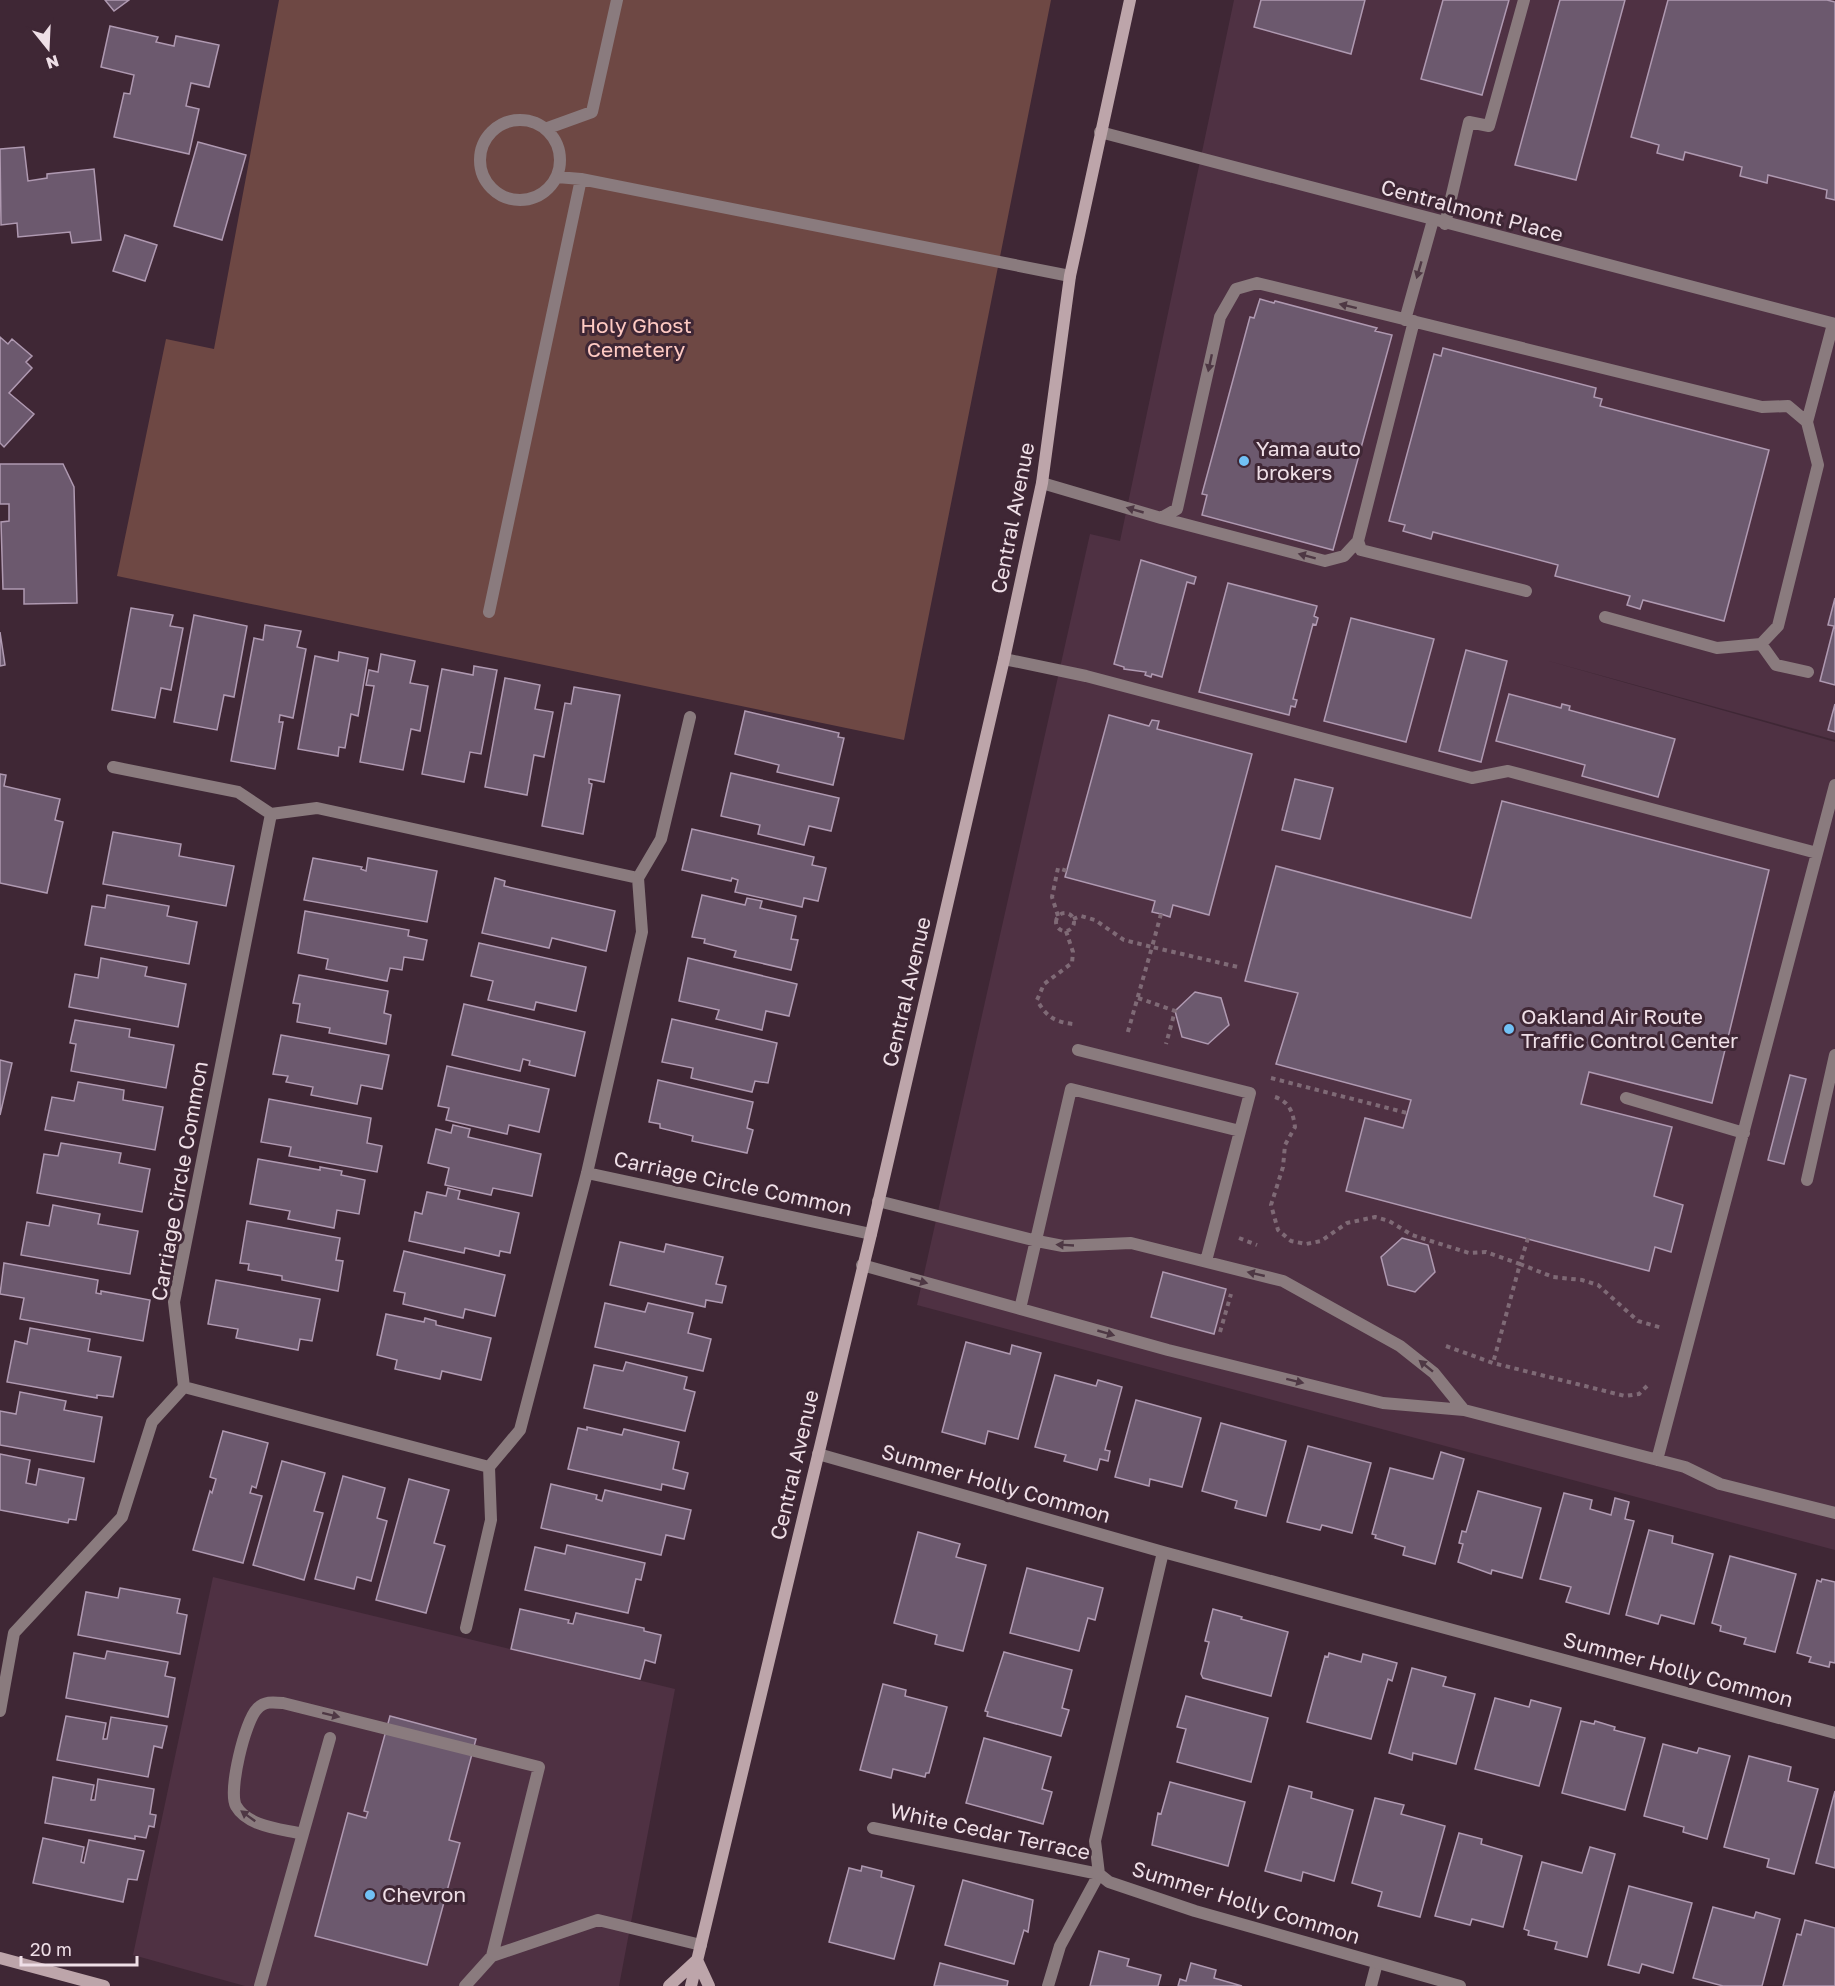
<svg xmlns="http://www.w3.org/2000/svg" width="1835" height="1986" font-family="'Golos Text',sans-serif">
  <style>
    .built { fill: #4f3143 }
    .green { fill: #6e4844 }
    .building { fill: #6c596e; stroke: #af99b1; stroke-width: 1.5 }
    .lines { fill: none; stroke-linecap: round; stroke-linejoin: round }
    .path { stroke: #7f6a76; stroke-width: 4; stroke-dasharray: 4.5 4.5; stroke-linecap: butt }
    .service { stroke: #8a7b7e; stroke-width: 12 }
    .minor { stroke: #8a7b7e; stroke-width: 12 }
    .secondary { stroke: #bda5aa; stroke-width: 12 }
    .oneway { fill: #4e3844 }
    .poi-dot { fill: #71c1f5; stroke: #3f2735; stroke-width: 2 }
    .labels { text-anchor: middle; stroke-width: 6; stroke-linejoin: round; paint-order: stroke }
    .street-label { font-size: 21px; fill: #efdfe7; stroke: #3f2735 }
    .park-label { font-size: 21px; fill: #ffcac3; stroke: #3f2735 }
    .poi-label { font-size: 21px; fill: #efdfe7; stroke: #3f2735; text-anchor: start }
  </style>
  <rect width="100%" height="100%" fill="#3f2735"/>
  <path class="built" d="M1234 0H1835V740L1545 660 1835 742V1550L917 1305 1090 534 1120 541Z
    M213 1577 675 1689 619 1986H245L133 1955Z"/>
  <path class="green" d="M279 0H1051L904 740 117 576 166 339 214 349Z"/>
  <path class="building" d="M105 0H129L114 11Z
    M1261 0H1365L1351 54 1254 27Z
    M1443 0H1509L1482 95 1421 79Z
    M1560 0H1625L1576 180 1515 165Z
    M1668 0H1827L1835 2V200L1826 198 1827 190 1768 175 1767 183 1740 176 1742 167 1685 152 1683 160 1657 153 1659 145 1631 137Z
    M110 26 158 37 156 42 174 46 176 36 219 45 209 87 191 83 186 106 199 109 189 154 114 137 124 93 130 94 134 75 101 67Z
    M198 142 246 155 222 240 174 226Z
    M24 147 28 181 47 178V174L94 169 101 240 72 243 70 232 18 237 17 223 1 225 0 149Z
    M125 235 157 245 145 281 113 271Z
    M1260 299 1274 303 1275 301 1377 328 1375 331 1392 335 1333 550 1202 515 1207 495 1202 494 1250 317 1254 318Z
    M0 337 8 344 12 339 32 356 26 362 32 368 9 393 34 414 4 447 0 443Z
    M1443 348 1596 388 1594 397 1602 399 1600 406 1769 450 1724 621 1643 600 1640 609 1627 605 1630 596 1555 576 1558 565 1433 532 1431 539 1403 531 1405 525 1389 521 1434 354 1441 356Z
    M0 464H63L74 487 77 603 24 604V589H3L1 522 9 521V504H0Z
    M1141 560 1196 577 1194 584 1187 582 1162 677 1152 674 1151 677 1145 675 1146 672 1124 669V667L1114 664Z
    M1228 583 1317 606 1314 616 1318 618 1316 625 1313 624 1293 699 1297 700 1295 707 1291 706 1289 715 1199 692Z
    M1835 598V685L1820 681 1834 626 1828 625Z
    M131 608 173 615 170 626 183 628 171 690 161 688 155 718 112 710Z
    M194 615 247 626 234 697 224 695 217 730 174 722Z
    M1351 618 1434 639 1406 742 1324 721Z
    M265 625 301 631 297 647 306 649 293 718 280 715 279 722H283L275 769 231 761 254 638 263 640Z
    M0 632 5 665 0 666Z
    M1466 650 1507 661 1481 762 1439 751Z
    M339 652 368 658 358 716 351 714 345 748 339 747 338 756 298 749 315 656 338 661Z
    M381 654 415 661 410 683 428 686 420 731 411 729 403 770 360 762 374 686 366 685 369 670 378 672Z
    M474 666 497 670 481 754 470 752 464 782 422 774 442 669 473 675Z
    M505 678 540 685 535 709 553 712 544 757 534 755 527 795 485 787Z
    M574 687 620 695 604 782 589 779V783L592 784 583 834 542 826 565 703 571 704Z
    M1509 694 1561 708 1562 704 1570 706 1569 710 1675 739 1658 797 1582 776 1585 765 1496 741Z
    M1835 704V732L1828 730Z
    M745 711 839 733 838 737 844 738 833 785 777 772 779 765 735 754Z
    M1109 715 1149 726 1152 720 1159 721 1157 729 1252 754 1209 915 1173 905 1170 917 1161 914 1152 912 1155 901 1065 877Z
    M731 773 839 798 831 831 809 826 804 845 758 834 760 825 721 816Z
    M0 774 6 775 4 786 60 799 55 820 63 822 47 893 0 883Z
    M1295 779 1333 788 1320 839 1282 830Z
    M1502 801 1769 870 1712 1103 1589 1072 1581 1104 1672 1127 1654 1196 1683 1205 1671 1252 1655 1247 1649 1271 1346 1191 1365 1118 1403 1128 1411 1100 1276 1064 1298 993 1245 981 1276 866 1471 918Z
    M692 829 814 857 812 865 826 868 818 901 804 898 802 907 735 892 738 880 732 878 731 881 682 870Z
    M113 832 181 844 179 856 234 866 226 906 103 884Z
    M313 858 362 867 361 869 366 871 368 858 437 871 427 922 304 900Z
    M495 878 505 881 504 886 615 911 606 951 552 938 549 948 482 933Z
    M107 895 169 906 167 916 197 922 189 964 85 945 92 906 105 908Z
    M702 895 745 905 747 898 762 901 760 908 796 916 791 939 798 940 791 970 734 957 736 951 704 943 705 939 692 937Z
    M305 911 409 930 408 936 427 940 423 960 404 957 402 970 390 968 387 981 326 969 328 959 298 953Z
    M479 943 586 967 576 1011 536 1002 534 1010 488 1000 493 981 471 976Z
    M101 958 147 967 145 976 186 984 178 1027 69 1007 75 974 98 978Z
    M688 958 797 984 789 1016 766 1011 762 1030 716 1019 719 1010 679 1001Z
    M299 975 388 991 384 1013 391 1015 386 1044 329 1033 330 1028 297 1022 300 1004 293 1003Z
    M1195 992 1221 998 1229 1025 1208 1044 1182 1037 1175 1011Z
    M464 1004 585 1032 575 1076 529 1065 530 1061 523 1059 520 1071 452 1055Z
    M672 1019 777 1043 768 1083 755 1081 752 1092 691 1078 693 1068 662 1062Z
    M75 1020 130 1029 129 1037 174 1045 166 1088 71 1071 76 1044 70 1043Z
    M281 1035 389 1055 382 1089 361 1085 357 1104 311 1095 313 1087 286 1082 288 1076 273 1074Z
    M0 1060 12 1063 0 1115Z
    M447 1066 549 1089 539 1132 509 1125 507 1134 446 1120 449 1108 438 1106Z
    M1790 1075 1806 1079 1784 1164 1768 1160Z
    M658 1080 753 1102 747 1128 753 1130 747 1153 692 1141 693 1136 660 1128V1124L649 1122Z
    M78 1082 124 1090 123 1100 163 1107 155 1150 45 1130 52 1097 74 1101Z
    M269 1099 371 1118 367 1143 382 1146 377 1172 289 1156 291 1147 261 1142Z
    M453 1125 470 1129 468 1137 541 1154 532 1196 493 1188 491 1195 445 1185 449 1168 428 1163 436 1129 451 1133Z
    M61 1143 121 1153 119 1163 150 1169 142 1212 37 1193 44 1154 58 1156Z
    M258 1159 320 1170V1167L342 1171 341 1175 365 1180 359 1214 337 1210 334 1228 288 1219 290 1211 250 1204Z
    M448 1188 460 1191 458 1199 519 1213 510 1253 500 1251 499 1256 465 1248 464 1253 409 1241 415 1212 422 1214 427 1192 446 1196Z
    M53 1205 100 1214 98 1224 138 1231 130 1274 21 1255 27 1222 49 1226Z
    M247 1221 340 1238 336 1260 343 1261 338 1291 282 1280V1276L248 1270 249 1264 240 1263Z
    M1402 1238 1428 1245 1435 1272 1415 1292 1388 1285 1381 1257Z
    M620 1242 664 1252 666 1244 723 1257 716 1284 726 1286 722 1303 706 1300 705 1307 610 1285Z
    M404 1251 505 1275 495 1316 465 1309 463 1318 403 1304 405 1293 394 1291Z
    M4 1263 98 1280 96 1293 101 1294V1291L150 1300 143 1341 20 1319 24 1298 0 1294Z
    M1163 1272 1226 1289 1214 1334 1151 1317Z
    M216 1280 320 1299 312 1341 300 1339 298 1350 236 1338 238 1329 208 1324Z
    M605 1303 645 1312 648 1303 693 1313 688 1333 711 1339 703 1371 595 1347Z
    M386 1314 424 1322 425 1318 436 1321V1325L491 1338 481 1380 442 1371 440 1379 395 1369 397 1360 377 1355Z
    M30 1328 90 1339 88 1351 121 1357 113 1397 97 1395V1398L7 1382 15 1341 27 1344Z
    M966 1342 1010 1354 1012 1345 1041 1353 1018 1439 988 1431 985 1444 942 1432Z
    M626 1362 687 1377 684 1389 695 1392 685 1431 584 1408 594 1365 623 1371Z
    M1055 1375 1096 1386 1098 1380 1122 1387 1105 1450 1110 1451 1108 1461 1100 1459 1097 1470 1064 1461 1066 1455 1035 1447Z
    M20 1392 66 1401 64 1410 102 1417 94 1462 0 1445V1411L16 1414Z
    M1136 1400 1201 1418 1182 1487 1150 1479 1149 1486 1115 1477Z
    M1221 1423 1286 1441 1266 1516 1235 1508 1237 1501 1202 1491Z
    M587 1427 622 1435 624 1429 679 1442 673 1469 688 1473 684 1489 662 1484 661 1490 568 1469 578 1428 587 1430Z
    M223 1431 268 1443 256 1488 252 1486 250 1493 262 1496 243 1563 193 1550 210 1491 212 1493 216 1479 210 1477Z
    M1308 1446 1371 1463 1352 1533 1322 1525 1320 1530 1287 1522Z
    M1441 1452 1464 1459 1435 1564 1403 1555 1405 1547 1375 1538 1376 1535 1372 1534 1390 1468 1433 1479Z
    M0 1454 30 1460 26 1483 36 1485 39 1469 84 1478 76 1520 69 1519 68 1523 0 1510Z
    M282 1461 325 1473 314 1511 323 1513 304 1580 253 1565Z
    M343 1476 385 1488 377 1518 387 1521 371 1581 357 1577 354 1589 315 1579Z
    M409 1479 449 1490 434 1543 445 1546 426 1613 376 1600Z
    M551 1484 597 1495 596 1499 602 1501 605 1490 691 1510 684 1539 666 1535 661 1555 541 1528Z
    M1478 1491 1541 1508 1522 1578 1492 1570 1491 1574 1458 1562 1463 1544 1459 1543 1462 1531 1466 1532Z
    M1564 1493 1592 1500 1590 1509 1611 1515 1615 1498 1629 1502 1625 1519 1634 1521 1609 1614 1566 1602 1571 1587 1540 1579Z
    M1649 1530 1673 1536 1672 1543 1713 1554 1694 1624 1661 1615 1658 1624 1626 1615Z
    M918 1532 960 1544 956 1557 986 1565 963 1651 935 1644 937 1635 894 1623Z
    M567 1545 645 1563 641 1580 636 1579 628 1613 525 1590 535 1547 565 1554Z
    M1730 1556 1796 1574 1775 1652 1744 1644 1746 1638 1720 1631 1721 1626 1712 1623Z
    M1027 1568 1103 1588 1095 1620 1088 1618 1079 1651 1010 1633Z
    M1822 1579 1835 1582V1663L1830 1662 1829 1667 1809 1662 1811 1657 1797 1653 1817 1580 1821 1582Z
    M120 1588 180 1599 177 1613 187 1615 180 1654 78 1635 86 1592 118 1598Z
    M520 1609 569 1620 568 1623 573 1624 576 1613 644 1628V1631L661 1635 655 1663 645 1660 640 1679 511 1649Z
    M1213 1609 1242 1617 1241 1619 1288 1632 1271 1696 1203 1678 1201 1674 1209 1642 1205 1641Z
    M107 1651 168 1662 165 1676 175 1678 168 1717 66 1698 74 1653 105 1659Z
    M1004 1652 1072 1670 1062 1708 1069 1710 1061 1736 987 1716 988 1712 985 1711Z
    M1329 1653 1361 1662 1363 1654 1397 1663 1392 1681 1388 1679 1371 1739 1307 1722 1325 1656 1328 1657Z
    M1412 1668 1446 1677 1443 1686 1475 1694 1456 1764 1413 1753 1412 1760 1389 1753Z
    M883 1684 906 1690 905 1696 947 1707 929 1773H926L925 1777 893 1769 891 1778 860 1770Z
    M1186 1696 1268 1718 1251 1782 1177 1762 1186 1729 1177 1727Z
    M1495 1698 1529 1707 1531 1700 1561 1708 1539 1786 1475 1769Z
    M66 1716 106 1723 103 1739H107L111 1717 167 1726 162 1748 154 1746 148 1777 57 1760Z
    M390 1716 476 1739 449 1840 460 1843 427 1965 315 1936 348 1813 366 1818 368 1812 364 1811Z
    M1581 1721 1594 1724 1595 1721 1615 1727 1614 1730 1645 1738 1625 1810 1562 1793Z
    M984 1738 1051 1757 1042 1789 1052 1792 1043 1824 966 1803Z
    M1663 1744 1697 1753 1699 1748 1730 1756 1707 1839 1683 1832 1684 1827 1644 1816Z
    M1749 1756 1791 1767 1788 1781 1818 1789 1794 1874 1767 1867 1769 1859 1724 1847Z
    M53 1777 94 1785 91 1800H95L98 1779 154 1789 150 1814 156 1815 154 1827 149 1826 146 1838 135 1836V1839L45 1823Z
    M1170 1782 1245 1802 1228 1866 1152 1845 1158 1813 1161 1814Z
    M1289 1786 1312 1792 1311 1798 1353 1810 1334 1881 1303 1872 1301 1881 1265 1871Z
    M1835 1791V1868L1816 1863Z
    M1375 1798 1404 1805 1401 1814 1445 1826 1420 1917 1378 1906 1382 1892 1352 1883Z
    M1459 1833 1482 1839 1481 1844 1522 1856 1503 1927 1472 1919 1470 1925 1435 1916Z
    M43 1838 84 1847 81 1862 84 1863 89 1840 144 1851 137 1880 128 1879 123 1902 33 1883Z
    M1590 1847 1615 1854 1587 1957 1555 1949 1557 1942 1528 1935 1529 1931 1524 1929 1542 1862 1582 1873Z
    M862 1866 882 1871 881 1877 914 1886 894 1959 829 1942 849 1868 861 1871Z
    M963 1880 1033 1900 1028 1932 1024 1930 1014 1964 945 1945Z
    M1629 1886 1692 1903 1673 1973 1642 1964 1639 1973 1608 1965Z
    M1713 1907 1754 1918 1756 1912 1780 1919 1762 1986H1723L1693 1978Z
    M1805 1920 1835 1928V1986H1783L1797 1934 1801 1935Z
    M1099 1951 1129 1959 1127 1966 1161 1975 1158 1986H1090Z
    M940 1963 1008 1981 1007 1986H934Z
    M1191 1963 1216 1970 1214 1978 1242 1986H1178L1180 1979 1186 1981Z"/>
  <g class="lines">
    <path class="path" d="M1056 922a9 9 0 1 1 18 0a9 9 0 1 1-18 0Z
      M1161 914 1152 947 1238 967
      M1058 916 1052 897 1058 868 1067 871
      M1073 919 1081 916 1095 920 1124 940 1152 947 1127 1035
      M1066 931 1073 952 1072 963 1044 984 1037 1000C1046 1016 1054 1022 1073 1024
      M1138 998 1175 1011 1166 1044
      M1271 1078 1407 1113
      M1275 1097C1290 1102 1293 1113 1295 1127L1285 1145 1283 1167 1271 1205 1278 1230 1291 1241 1306 1244 1321 1241 1347 1223 1375 1217 1389 1221 1412 1235 1469 1253 1486 1252 1520 1264 1493 1363
      M1239 1238 1257 1245
      M1528 1238 1520 1264 1553 1277 1582 1280 1598 1285 1638 1321 1662 1328
      M1220 1332 1231 1294
      M1446 1346 1493 1363 1625 1396 1639 1394 1649 1384"/>
    <path class="service" d="M480 160a40 40 0 1 1 80 0a40 40 0 1 1-80 0Z
      M545 129 592 112 617 0
      M557 177 581 179 1070 276
      M1445 224 1469 122 1489 126 1524 0
      M1405 320 1433 220
      M1414 321 1358 541 1361 550 1526 591
      M1042 483 1161 518 1177 509 1220 317 1236 289 1257 283 1762 407 1788 406 1807 422
      M1161 518 1325 561 1344 556 1358 541
      M489 612 581 179
      M1605 617 1717 648 1761 644 1778 626 1818 465 1807 422 1833 324
      M1761 644 1776 665 1808 672
      M1004 659 1086 676 1472 778 1508 771 1817 853
      M1078 1050 1250 1093 1206 1261
      M1626 1098 1744 1133
      M1807 1180 1835 1055
      M878 1201 1037 1241 1063 1246 1131 1243 1283 1281 1400 1346 1434 1373 1464 1410
      M862 1265 1168 1350 1383 1403 1464 1410 1685 1467 1720 1484 1835 1513
      M1020 1309 1071 1089 1240 1131
      M1657 1460 1835 785
      M873 1828 1099 1874 1060 1946 1048 1986
      M302 1834C282 1829 248 1827 236 1806 228 1791 245 1721 257 1709 264 1701 273 1702 283 1703L539 1767 492 1956
      M260 1986 330 1738
      M465 1986 492 1956 598 1920 701 1945
      M1371 1986 1377 1963"/>
    <path class="minor" d="M1100 132 1835 324
      M113 767 238 792 271 814 317 808 638 878
      M587 1173 871 1234
      M184 1387 174 1302 271 814
      M184 1387 489 1467
      M818 1454 1163 1552 1835 1733
      M1163 1552 1095 1841 1099 1874 1109 1882 1195 1911 1460 1986
      M466 1628 491 1520 489 1467 520 1430 587 1173 642 932 638 878 661 839 690 717
      M0 1711 14 1633 122 1517 152 1422 184 1387"/>
    <path class="secondary" d="M0 1958 104 1986
      M697 1960 709 1986
      M669 1986 697 1960
      M691 1986 871 1234 1004 659 1042 483 1070 276 1130 0"/>
  </g>
  <defs><path id="oneway-solid" d="M-6-.8H1V-3.2L6.5 0L1 3.2V.8H-6Z" transform="scale(1.5)"/></defs>
  <g class="oneway">
    <use href="#oneway-solid" transform="translate(1419 270) rotate(106)"/>
    <use href="#oneway-solid" transform="translate(1348 306) rotate(-166)"/>
    <use href="#oneway-solid" transform="translate(1210 363) rotate(102)"/>
    <use href="#oneway-solid" transform="translate(1135 510) rotate(-164)"/>
    <use href="#oneway-solid" transform="translate(1307 556) rotate(-165)"/>
    <use href="#oneway-solid" transform="translate(1065 1245) rotate(-177)"/>
    <use href="#oneway-solid" transform="translate(1256 1274) rotate(-167)"/>
    <use href="#oneway-solid" transform="translate(919 1281) rotate(15)"/>
    <use href="#oneway-solid" transform="translate(1106 1333) rotate(16)"/>
    <use href="#oneway-solid" transform="translate(1426 1366) rotate(-141)"/>
    <use href="#oneway-solid" transform="translate(1295 1381) rotate(14)"/>
    <use href="#oneway-solid" transform="translate(331 1715) rotate(14)"/>
    <use href="#oneway-solid" transform="translate(248 1816) rotate(-144)"/>
  </g>
  <g class="poi-dot">
    <circle cx="1244" cy="461" r="6"/>
    <circle cx="1509" cy="1029" r="6"/>
    <circle cx="370" cy="1895" r="6"/>
  </g>
  <g class="labels">
    <g class="street-label">
      <text transform="translate(1472 211) rotate(15)" y="7">Centralmont Place</text>
      <text transform="translate(1013 518) rotate(-79)" y="7">Central Avenue</text>
      <text transform="translate(907 992) rotate(-77)" y="7">Central Avenue</text>
      <text transform="translate(180 1181) rotate(-80)" y="7">Carriage Circle Common</text>
      <text transform="translate(733 1184) rotate(12)" y="7">Carriage Circle Common</text>
      <text transform="translate(795 1465) rotate(-77)" y="7">Central Avenue</text>
      <text transform="translate(996 1484) rotate(16)" y="7">Summer Holly Common</text>
      <text transform="translate(1678 1670) rotate(15)" y="7">Summer Holly Common</text>
      <text transform="translate(990 1832) rotate(12)" y="7">White Cedar Terrace</text>
      <text transform="translate(1246 1903) rotate(17)" y="7">Summer Holly Common</text>
    </g>
    <g class="park-label">
      <text x="636" y="333">Holy Ghost<tspan x="636" dy="24">Cemetery</tspan></text>
    </g>
    <g class="poi-label">
      <text x="1256" y="456">Yama auto<tspan x="1256" dy="24">brokers</tspan></text>
      <text x="1521" y="1024">Oakland Air Route<tspan x="1521" dy="24">Traffic Control Center</tspan></text>
      <text x="382" y="1902">Chevron</text>
    </g>
  </g>
  <g transform="translate(48 48) rotate(162)" stroke="#3f2735" stroke-width="4.5" paint-order="stroke">
  <path d="M0-4.5L10 22L0 15L-10 22Z" fill="#efdfe7"/>
  <text y="-9" font-size="16" font-weight="bold" text-anchor="middle" fill="#efdfe7">N</text>
  </g>
  <path d="M21 1956v9h116v-9" fill="none" stroke="#efdfe7" stroke-width="3"/>
  <text x="30" y="1956" font-size="18" fill="#efdfe7" stroke="#3f2735" stroke-width="4.5" paint-order="stroke">20 m</text>
</svg>
